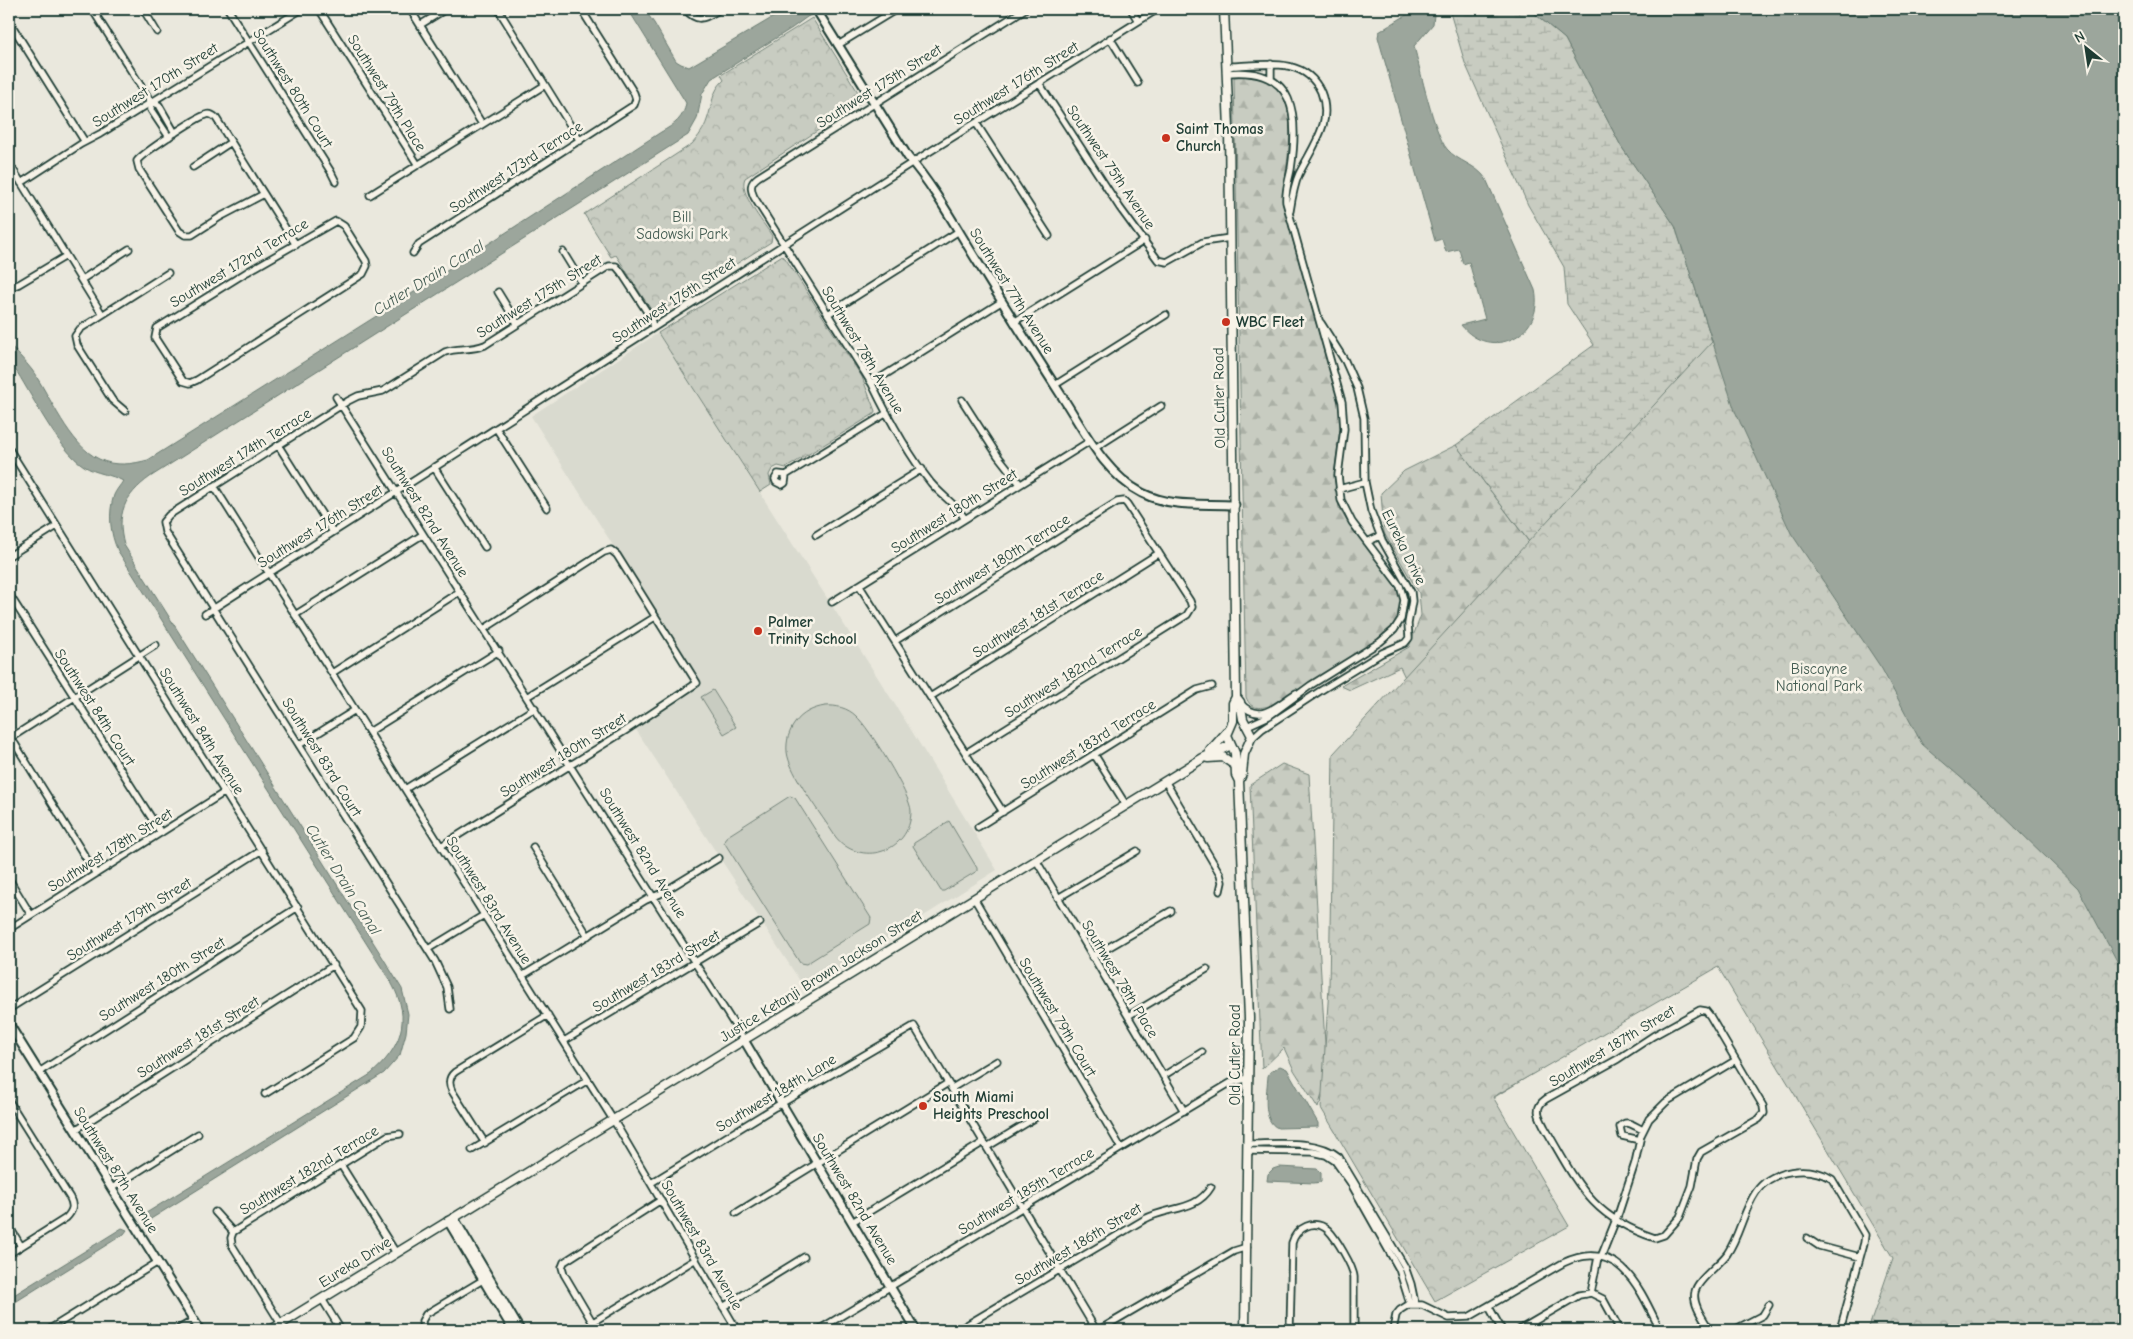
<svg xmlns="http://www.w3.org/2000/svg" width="2133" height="1339" font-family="'Comic Neue',sans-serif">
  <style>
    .built { fill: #d9dacf }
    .forest { fill: url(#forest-firs); stroke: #74847a }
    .wetland { fill: url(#wetland-marsh); stroke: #74847a }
    .park { fill: url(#park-crowns); stroke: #74847a }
    .garden { fill: #c8ccc1; stroke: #74847a }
    .water { fill: #9ca69c; stroke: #6a7c72 }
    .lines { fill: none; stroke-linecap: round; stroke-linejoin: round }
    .minor-casing { stroke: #1f3d34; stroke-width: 9 }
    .tertiary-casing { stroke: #1f3d34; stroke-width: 11 }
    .secondary-casing { stroke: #1f3d34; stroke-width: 11 }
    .minor { stroke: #f7f3e8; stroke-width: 5.5 }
    .tertiary { stroke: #f7f3e8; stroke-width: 7 }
    .secondary { stroke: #f7f3e8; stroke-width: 8 }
    .poi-dot { fill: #c8321e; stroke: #f7f3e8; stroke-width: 2 }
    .labels { text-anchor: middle; stroke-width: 5; stroke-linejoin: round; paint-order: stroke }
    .street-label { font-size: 15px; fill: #1f3d34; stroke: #f7f3e8 }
    .poi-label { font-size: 15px; font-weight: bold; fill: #1f3d34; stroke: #f7f3e8; text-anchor: start }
    .park-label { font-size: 15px; fill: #415a50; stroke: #f7f3e8 }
    .water-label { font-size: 16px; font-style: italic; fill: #445c53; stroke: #f7f3e8 }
  </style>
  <defs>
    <pattern id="forest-firs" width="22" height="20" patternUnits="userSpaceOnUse" patternTransform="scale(1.25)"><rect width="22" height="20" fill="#c8ccc1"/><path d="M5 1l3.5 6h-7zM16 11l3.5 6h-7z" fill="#abb0a6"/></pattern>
    <pattern id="wetland-marsh" width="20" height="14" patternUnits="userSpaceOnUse" patternTransform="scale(1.25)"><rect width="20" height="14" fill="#c8ccc1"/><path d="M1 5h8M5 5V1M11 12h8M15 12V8" fill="none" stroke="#abb0a6"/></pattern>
    <pattern id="park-crowns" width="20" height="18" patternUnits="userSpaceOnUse" patternTransform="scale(1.25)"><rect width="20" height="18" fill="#c8ccc1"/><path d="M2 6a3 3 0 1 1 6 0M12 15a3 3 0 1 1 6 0" fill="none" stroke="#abb0a6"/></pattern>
  </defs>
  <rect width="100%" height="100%" fill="#eae8dd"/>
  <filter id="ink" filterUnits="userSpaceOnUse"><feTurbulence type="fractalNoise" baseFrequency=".02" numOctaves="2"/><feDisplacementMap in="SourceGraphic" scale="10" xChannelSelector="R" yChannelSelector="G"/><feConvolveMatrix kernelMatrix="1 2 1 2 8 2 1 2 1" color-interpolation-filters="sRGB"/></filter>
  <g filter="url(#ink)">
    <path class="built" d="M658 333 908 725 997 870 806 990 635 728 701 684 531 416Z"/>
    <path class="forest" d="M1254 76C1263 79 1275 82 1280 91 1300 120 1283 171 1283 205L1337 397 1341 421 1334 476 1339 508 1347 521 1395 580 1399 590 1401 602 1398 618 1393 627 1378 640 1273 705C1261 708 1251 711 1246 697L1234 77Z
      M1456 445 1535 550 1686 980 1493 1098 1427 723 1400 667 1350 690 1341 686 1409 647 1421 615 1419 593 1384 533 1381 493 1404 471Z
      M1282 764 1309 774 1327 1077 1318 1108 1294 1070 1284 1048 1262 1069 1250 785Z"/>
    <path class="wetland" d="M1449 9H1529L1565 39 1621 146 1675 226 1735 411 2124 1330 1456 445 1594 345 1567 304 1564 267 1528 205 1465 63Z"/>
    <path class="park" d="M1618 9H2124V1330H1868L1893 1258 1718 967 1493 1097 1569 1226 1435 1301 1321 1108 1329 988 1333 754 1712 342Z
      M812 18 861 97 860 103 745 178C738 193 764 223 772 236L771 242 657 314 653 313 616 255 611 257 584 214 692 144C699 136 704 129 707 120 713 104 711 92 724 80L721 75Z
      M781 256 785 258 862 377 875 411 874 414 786 468 778 466 772 469 769 475 771 485 760 492 658 333Z"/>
    <path class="garden" d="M713 690 736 727 724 734 701 697Z
      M825 706C836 705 848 708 856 716 869 727 911 796 911 811 911 853 859 868 835 836 823 817 789 773 787 752 786 741 789 731 795 723 802 713 813 708 825 706Z
      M790 796 795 798 871 918 870 924 806 964 800 963 724 842 726 837Z
      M949 821 977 868V871L944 891H941L913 846 914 843Z"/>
    <path class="water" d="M628 9H644L654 23 676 61 681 64 689 67 787 9H823L807 17 792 28 711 79 702 94 697 119 688 135 150 477C124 496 116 514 124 545L380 953 402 989 408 1014 406 1033 400 1055 384 1073 146 1222 142 1218 143 1215 371 1074C401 1048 412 1020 392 984L118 551C110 534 108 513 114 495 116 490 120 486 123 481 111 474 96 474 84 466 58 449 34 399 17 372L9 363V344C17 353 25 361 32 370 51 397 69 445 99 459 114 467 133 464 148 460L405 298 661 132C674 125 684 118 686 103Z
      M1416 9H1427L1434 15 1433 24 1414 46C1420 69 1434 134 1447 149 1458 162 1476 164 1486 179L1535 290C1545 336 1490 362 1461 325L1485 319 1469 262 1463 264 1459 249 1446 252 1442 239 1435 241 1378 37 1379 32Z
      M1529 9H2124V974L2078 888 1989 802 1922 744 1882 669 1791 533 1735 411 1675 226 1621 146 1565 39Z
      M1280 1066 1287 1069 1318 1123V1127L1278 1128C1261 1121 1267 1091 1268 1076L1270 1072Z
      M1279 1167 1317 1169 1321 1173V1182L1314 1183 1267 1181 1268 1174 1273 1169Z
      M122 1228 127 1230 124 1234 9 1306V1298Z"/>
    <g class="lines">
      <defs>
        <path id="minor" d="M92 9 151 102V110L169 137
          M143 9 157 32
          M228 9 331 172 336 182
          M319 9 418 165
          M410 9 482 124
          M498 9 580 141
          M685 9C698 24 705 18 720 9
          M1131 9 1138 21
          M9 21 85 142
          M420 25 446 9
          M1110 38 1138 83
          M838 45 897 9
          M1271 64V78
          M1227 68 1233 66C1264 65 1305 56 1321 92 1325 102 1326 114 1323 125 1318 142 1307 158 1299 174 1294 185 1292 198 1290 211
          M1228 73C1296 67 1299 115 1291 169 1289 180 1285 190 1286 202L1342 402 1344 429 1338 475 1341 500 1352 522 1400 586 1404 600 1401 619 1394 630 1380 642 1311 685 1269 716 1247 726
          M1039 83 1120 208 1158 260 1167 262 1203 242 1230 238
          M151 102 159 105 175 133
          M976 123 1049 236
          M9 163 102 314
          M193 167 231 142
          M21 183 81 144 100 134 302 9
          M264 194 220 217 192 235H185L179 231 139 169 137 161C140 155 197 117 206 115 210 113 213 115 216 118L296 245
          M370 195 545 85
          M336 221 344 226 366 261 367 266 363 274 197 380 190 383 183 381 155 338 157 328 247 272Z
          M563 252 582 283
          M413 253 419 244 634 105 636 99 634 93 581 9
          M81 280 129 249
          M9 284 14 286 19 284 66 256
          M498 292 517 323
          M828 314 959 231
          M1014 322 1145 240
          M872 383 1001 302
          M1055 385 1166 315
          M336 397 744 1040
          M962 400 998 456 1020 484
          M125 411 112 400 77 345 75 336 80 329 168 273
          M496 428 547 508
          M278 445 333 532
          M1095 448 1161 406
          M9 449 362 1011 361 1027 354 1038 265 1094
          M434 467 485 547
          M786 475 785 483 782 485 776 482 775 479 778 474 786 475 887 413
          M214 486 617 1126 737 1330
          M1339 489 1365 482
          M965 519C956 504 942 496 931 483 908 454 888 417 872 384L754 197C750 188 750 183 758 177L1025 9
          M816 535 922 469
          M1367 542 1380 536
          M9 556 57 526
          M859 585 1003 812
          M9 594 161 833
          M832 602 1090 441
          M205 614 913 162 1158 9
          M295 615 422 535
          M895 641 1117 502 1124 501 1127 504 1190 601 1192 607 1187 615 966 753
          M332 673 459 592
          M528 696 655 617
          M930 697 1159 553
          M1240 703C1261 725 1275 706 1296 693
          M369 732 499 651
          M9 738 15 744 96 874
          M9 739 156 645
          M1251 739 1262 729 1320 691 1382 653 1405 643 1409 638 1408 624 1412 601 1411 592 1382 540 1371 511 1365 482 1364 418 1357 388 1345 361 1321 323
          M299 745 355 710
          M1094 754 1126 805
          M1165 781 1220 874 1222 882 1220 891
          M405 789 535 708
          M978 827 1197 690 1212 686
          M441 846 625 731 697 683 617 555 611 550 604 552 484 629
          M533 847 588 936
          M1036 860 1184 1111
          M9 879 31 915
          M974 898 1121 1148
          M1058 898 1137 851
          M9 929 225 792
          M428 949 484 915
          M1092 957 1171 911
          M522 976 646 900 660 894 719 858
          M9 1009 262 850
          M450 1009 447 987 435 961 165 532 163 522 169 515 348 401 358 396 383 391 445 352C458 347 471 351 485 345L609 266H616L621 272 651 318 653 328
          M1700 1010 1706 1011 1710 1016 1763 1106 1764 1113 1759 1119 1701 1152 1697 1159 1692 1186 1680 1217 1664 1235 1655 1238C1590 1217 1577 1182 1545 1128 1539 1116 1533 1108 1546 1099L1618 1059 1653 1036Z
          M1128 1016 1207 969
          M564 1041 760 923
          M39 1072 298 907
          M1163 1076 1202 1052
          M952 1088 997 1061
          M9 1101 70 1198C74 1206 73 1211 66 1218L9 1254
          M75 1130 334 965
          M1640 1140 1622 1136 1620 1127C1627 1118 1635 1127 1643 1130
          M485 1143 452 1091C448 1083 449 1077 455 1072L548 1015
          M1249 1144C1276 1144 1318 1139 1339 1157L1405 1267 1411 1284 1415 1303
          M987 1147 1035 1118
          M472 1150 588 1080
          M1248 1151 1313 1152 1326 1155 1335 1161 1350 1182 1399 1269 1410 1304
          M341 1165 396 1253
          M651 1183 775 1107 914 1026 1096 1330
          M112 1188 198 1134
          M215 1212 233 1232
          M736 1213 948 1083
          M852 1222 984 1142
          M9 1226 21 1246
          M233 1232 387 1136 400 1134
          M233 1232 231 1238 232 1245 281 1324
          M1807 1238 1819 1246 1860 1257
          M1601 1257 1619 1212 1635 1163 1641 1135 1649 1119 1666 1102 1736 1060
          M1591 1293 1598 1257
          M322 1299 341 1330
          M723 1307 804 1257
          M1489 1307 1502 1330
          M593 1322 696 1259
          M48 1330 158 1262
          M177 1330 194 1320
          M423 1330 422 1321 426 1314 486 1278
          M597 1330 564 1274 562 1267 564 1262 661 1200
          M818 1330 1230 1083 1249 1078
          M958 1330 1145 1219C1169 1206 1196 1212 1211 1187
          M1099 1330 1234 1251 1247 1247
          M1290 1330 1292 1243C1296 1228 1314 1218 1328 1230 1336 1238 1353 1266 1354 1277V1330
          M1393 1330 1396 1315 1400 1310 1408 1305H1422L1449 1318 1469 1317 1563 1263C1619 1236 1640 1289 1660 1330
          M1519 1330 1579 1295 1591 1293 1603 1299 1620 1330
          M1710 1330C1704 1320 1692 1304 1695 1292 1697 1280 1719 1265 1727 1254 1740 1235 1743 1211 1756 1192 1772 1169 1809 1165 1832 1179L1865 1235 1864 1243 1840 1330
          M1734 1330 1763 1315 1769 1305"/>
        <path id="tertiary" d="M9 11 12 9
          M819 14 908 157C935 188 955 226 977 261 1005 307 1034 353 1063 398 1085 432 1105 474 1142 493 1172 508 1202 503 1235 505
          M9 1024 200 1330
          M744 1040 916 1330
          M454 1218 520 1330
          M448 1221 513 1330"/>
        <path id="secondary" d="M1224 9 1229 129 1236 697 1233 703V721L1227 735 1235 753 1236 775 1239 781 1249 1018 1245 1330
          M1236 697 1240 702 1243 719 1252 736 1244 754 1242 774 1239 781
          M1210 751 1227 732
          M1208 758 1223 757 1236 766
          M271 1330 1203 758 1231 745"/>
      </defs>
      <use href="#minor" class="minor-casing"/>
      <use href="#tertiary" class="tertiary-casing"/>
      <use href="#secondary" class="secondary-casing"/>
      <use href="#minor" class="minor"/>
      <use href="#tertiary" class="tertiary"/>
      <use href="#secondary" class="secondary"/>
    </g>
  </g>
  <g class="poi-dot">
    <circle cx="1166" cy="138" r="5"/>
    <circle cx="1226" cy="322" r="5"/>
    <circle cx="758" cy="631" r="5"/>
    <circle cx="923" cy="1106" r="5"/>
  </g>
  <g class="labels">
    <g class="street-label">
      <text transform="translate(1016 83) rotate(-32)" y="5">Southwest 176th Street</text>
      <text transform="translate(155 85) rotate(-32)" y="5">Southwest 170th Street</text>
      <text transform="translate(879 86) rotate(-32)" y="5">Southwest 175th Street</text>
      <text transform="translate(293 88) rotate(58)" y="5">Southwest 80th Court</text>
      <text transform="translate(387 93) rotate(58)" y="5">Southwest 79th Place</text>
      <text transform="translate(516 167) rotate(-33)" y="5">Southwest 173rd Terrace</text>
      <text transform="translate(1111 167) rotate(56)" y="5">Southwest 75th Avenue</text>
      <text transform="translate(239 263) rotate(-31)" y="5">Southwest 172nd Terrace</text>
      <text transform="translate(1012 291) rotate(58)" y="5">Southwest 77th Avenue</text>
      <text transform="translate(539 296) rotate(-32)" y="5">Southwest 175th Street</text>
      <text transform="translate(674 300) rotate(-33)" y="5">Southwest 176th Street</text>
      <text transform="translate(863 350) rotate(59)" y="5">Southwest 78th Avenue</text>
      <text transform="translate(1219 398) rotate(-91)" y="5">Old Cutler Road</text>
      <text transform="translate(245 452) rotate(-32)" y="5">Southwest 174th Terrace</text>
      <text transform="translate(954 511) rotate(-32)" y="5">Southwest 180th Street</text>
      <text transform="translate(425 512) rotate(58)" y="5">Southwest 82nd Avenue</text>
      <text transform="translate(320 526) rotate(-32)" y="5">Southwest 176th Street</text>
      <text transform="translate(1404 547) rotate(64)" y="5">Eureka Drive</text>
      <text transform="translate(1002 559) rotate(-32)" y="5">Southwest 180th Terrace</text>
      <text transform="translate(1038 614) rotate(-32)" y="5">Southwest 181st Terrace</text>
      <text transform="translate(1073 672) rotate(-32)" y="5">Southwest 182nd Terrace</text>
      <text transform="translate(95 707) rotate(57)" y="5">Southwest 84th Court</text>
      <text transform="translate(202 731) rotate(58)" y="5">Southwest 84th Avenue</text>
      <text transform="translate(1088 744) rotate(-32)" y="5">Southwest 183rd Terrace</text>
      <text transform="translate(563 755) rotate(-32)" y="5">Southwest 180th Street</text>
      <text transform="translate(322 757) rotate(58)" y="5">Southwest 83rd Court</text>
      <text transform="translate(110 850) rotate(-32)" y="5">Southwest 178th Street</text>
      <text transform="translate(643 853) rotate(58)" y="5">Southwest 82nd Avenue</text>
      <text transform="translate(489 900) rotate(58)" y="5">Southwest 83rd Avenue</text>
      <text transform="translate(129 919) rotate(-32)" y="5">Southwest 179th Street</text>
      <text transform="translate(656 971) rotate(-31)" y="5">Southwest 183rd Street</text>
      <text transform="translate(821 976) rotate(-32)" y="5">Justice Ketanji Brown Jackson Street</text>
      <text transform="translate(162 979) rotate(-32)" y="5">Southwest 180th Street</text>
      <text transform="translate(1120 979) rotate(59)" y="5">Southwest 78th Place</text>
      <text transform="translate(1058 1017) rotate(59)" y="5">Southwest 79th Court</text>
      <text transform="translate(198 1037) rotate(-32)" y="5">Southwest 181st Street</text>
      <text transform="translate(1612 1046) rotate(-31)" y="5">Southwest 187th Street</text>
      <text transform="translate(1235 1055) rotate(-90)" y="5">Old Cutler Road</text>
      <text transform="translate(776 1093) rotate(-31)" y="5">Southwest 184th Lane</text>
      <text transform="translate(116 1170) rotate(58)" y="5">Southwest 87th Avenue</text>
      <text transform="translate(309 1170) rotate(-31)" y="5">Southwest 182nd Terrace</text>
      <text transform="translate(1026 1191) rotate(-31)" y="5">Southwest 185th Terrace</text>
      <text transform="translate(855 1199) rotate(59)" y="5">Southwest 82nd Avenue</text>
      <text transform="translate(1078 1244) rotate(-31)" y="5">Southwest 186th Street</text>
      <text transform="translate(702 1245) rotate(60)" y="5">Southwest 83rd Avenue</text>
      <text transform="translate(355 1262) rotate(-32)" y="5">Eureka Drive</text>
    </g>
    <g class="poi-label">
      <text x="1176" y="134">Saint Thomas<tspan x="1176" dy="17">Church</tspan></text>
      <text x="1236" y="327">WBC Fleet</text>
      <text x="768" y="627">Palmer<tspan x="768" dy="17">Trinity School</tspan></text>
      <text x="933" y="1102">South Miami<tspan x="933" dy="17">Heights Preschool</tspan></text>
    </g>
    <g class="park-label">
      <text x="682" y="222">Bill<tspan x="682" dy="17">Sadowski Park</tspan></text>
      <text x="1819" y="674">Biscayne<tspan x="1819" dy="17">National Park</tspan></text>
    </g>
    <g class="water-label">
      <text transform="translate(428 277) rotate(-32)" y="6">Cutler Drain Canal</text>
      <text transform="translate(344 879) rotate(58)" y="6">Cutler Drain Canal</text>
    </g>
  </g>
  <rect width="2133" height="1339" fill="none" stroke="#f7f3e8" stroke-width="30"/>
  <rect x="15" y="15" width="2103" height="1309" fill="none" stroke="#1f3d34" stroke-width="2" filter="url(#ink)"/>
  <g transform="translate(2086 48) rotate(330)" stroke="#f7f3e8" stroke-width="4" paint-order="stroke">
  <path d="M0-4L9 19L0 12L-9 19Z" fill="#1f3d34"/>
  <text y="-8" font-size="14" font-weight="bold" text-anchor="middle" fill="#1f3d34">N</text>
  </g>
</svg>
